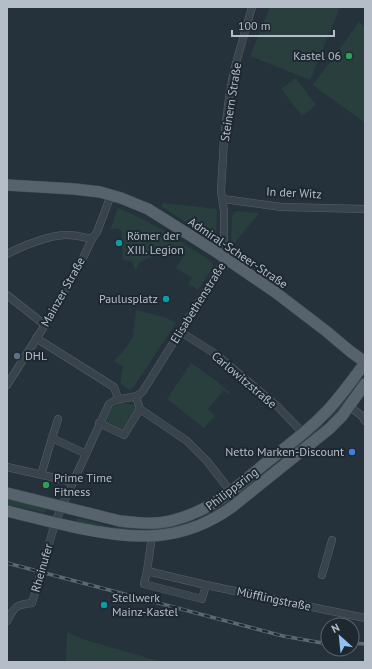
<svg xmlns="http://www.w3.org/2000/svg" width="372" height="669" font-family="'PT Sans',sans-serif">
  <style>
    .green { fill: #283f3e }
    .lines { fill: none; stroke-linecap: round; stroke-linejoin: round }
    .street-casing { stroke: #57616a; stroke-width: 8 }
    .primary-casing { stroke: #454f58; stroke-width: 12 }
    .street { stroke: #39434c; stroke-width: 7 }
    .primary { stroke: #57636c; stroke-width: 11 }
    .rail-casing { stroke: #5b6873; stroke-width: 3.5 }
    .rail { stroke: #1e2831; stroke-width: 2; stroke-dasharray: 6; stroke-linecap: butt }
    .leisure-dot { fill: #2e9e5b; stroke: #1e2831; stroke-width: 1.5 }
    .culture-dot { fill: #0f9aa8; stroke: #1e2831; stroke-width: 1.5 }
    .service-dot { fill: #5c6f8a; stroke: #1e2831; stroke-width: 1.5 }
    .shop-dot { fill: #3f7fe0; stroke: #1e2831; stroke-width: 1.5 }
    .labels { text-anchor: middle; stroke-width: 4; stroke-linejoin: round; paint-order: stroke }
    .poi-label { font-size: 12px; fill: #b5bec8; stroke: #1e2831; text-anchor: start }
    .street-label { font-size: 12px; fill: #b5bec8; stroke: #1e2831 }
  </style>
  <rect width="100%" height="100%" fill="#25323c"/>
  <path class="green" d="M270 7H340L310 80 250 56Z
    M359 22 365 27V123L313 85Z
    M296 78 316 105 302 116 281 89Z
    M163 203 217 209 216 239 215 240H213L161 206Z
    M118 208C152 221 181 242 212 262L213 267 198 290 188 284 192 278 176 268 184 255 172 247 140 262 135 271 132 261 123 260 121 231 118 228 110 230Z
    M237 211 259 213 234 244 231 247 232 216 234 212Z
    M136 310 167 318 176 323 133 388 130 390H129L120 383 123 366 114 361 125 349 133 337Z
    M191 363 214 379 229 392 228 394 224 390 208 409 215 416 204 428 167 399Z
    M360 377 361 380 348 400 329 422 325 418Z
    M120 403 136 405V408L121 431 105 424 113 407Z
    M323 423 324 425 323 428 232 503 200 520V516Z
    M7 498 47 507 45 513 7 504Z
    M77 518 111 527 145 529 164 526 193 518 195 524 141 534 75 523Z
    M67 632 82 639 162 662H66Z"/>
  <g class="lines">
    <defs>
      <path id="street" d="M223 199 282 207 365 209
        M7 254C20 247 52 234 67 235 75 235 83 237 92 239
        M7 295 45 325
        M181 332 217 355 278 407 303 433
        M36 338 114 387 118 398
        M7 385 45 325 83 258 92 239 97 232 111 195
        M136 396 140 409 187 441 207 461 231 492
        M349 406 362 416 365 421
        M99 423 124 435 140 409
        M52 438 58 419
        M7 467 73 482
        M41 475 52 438 86 454
        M152 536 147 571 206 585 365 618
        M147 571 144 584 202 599 206 585
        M322 575 332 540
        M7 621C15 606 15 605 32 603L55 523 62 506 109 404C121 394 134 402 143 391L226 258 224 243V211L221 191 224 139 229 98 234 70 252 7"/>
      <path id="primary" d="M7 185 74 189 100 192 121 198 148 209 215 251 275 292 326 331 351 352 365 362
        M7 493 120 521C138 523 156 525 174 520 209 511 235 489 262 466 283 449 306 433 325 413 340 398 352 380 365 363
        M7 511C31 517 54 523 78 528 135 540 182 543 232 507L329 429 342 416 365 384"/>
    </defs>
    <use href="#street" class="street-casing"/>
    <use href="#primary" class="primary-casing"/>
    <use href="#street" class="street"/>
    <use href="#primary" class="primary"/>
    <defs>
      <path id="rail" d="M7 563 283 636 328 644
        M352 643 365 644"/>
    </defs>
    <use href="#rail" class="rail-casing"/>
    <use href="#rail" class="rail"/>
  </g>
  <g class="leisure-dot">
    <circle cx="349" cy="56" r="4"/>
    <circle cx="46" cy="485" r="4"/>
  </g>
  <g class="culture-dot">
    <circle cx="119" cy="243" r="4"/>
    <circle cx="166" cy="299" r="4"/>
    <circle cx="104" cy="605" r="4"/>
  </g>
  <circle class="service-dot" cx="17" cy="356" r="4"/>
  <circle class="shop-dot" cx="352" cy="452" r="4"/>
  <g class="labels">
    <g class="poi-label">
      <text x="341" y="60" text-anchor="end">Kastel 06</text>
      <text x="127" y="240">Römer der<tspan x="127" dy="14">XIII. Legion</tspan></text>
      <text x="158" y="303" text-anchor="end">Paulusplatz</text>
      <text x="25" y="360">DHL</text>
      <text x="344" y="456" text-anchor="end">Netto Marken-Discount</text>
      <text x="54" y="482">Prime Time<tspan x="54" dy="14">Fitness</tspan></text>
      <text x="112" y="602">Stellwerk<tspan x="112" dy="14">Mainz-Kastel</tspan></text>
    </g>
    <g class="street-label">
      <text transform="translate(231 102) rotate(-81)" y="4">Steinern Straße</text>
      <text transform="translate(294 193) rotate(3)" y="4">In der Witz</text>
      <text transform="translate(238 253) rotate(34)" y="4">Admiral-Scheer-Straße</text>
      <text transform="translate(63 292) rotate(-61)" y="4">Mainzer Straße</text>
      <text transform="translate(198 303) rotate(-58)" y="4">Elisabethenstraße</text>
      <text transform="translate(244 380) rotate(40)" y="4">Carlowitzstraße</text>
      <text transform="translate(232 489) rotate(-37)" y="4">Philippsring</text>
      <text transform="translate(42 568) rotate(-74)" y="4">Rheinufer</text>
      <text transform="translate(274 599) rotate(12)" y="4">Müfflingstraße</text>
    </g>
  </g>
  <rect width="372" height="669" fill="none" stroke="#b5bec8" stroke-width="16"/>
  <g transform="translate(340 637) rotate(333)"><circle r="19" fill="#1e2831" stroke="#5a646d"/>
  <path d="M0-3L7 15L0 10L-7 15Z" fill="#90c1f2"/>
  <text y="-6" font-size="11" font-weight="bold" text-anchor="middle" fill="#b5bec8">N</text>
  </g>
  <path d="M232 30v6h102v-6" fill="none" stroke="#b5bec8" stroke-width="2"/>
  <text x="238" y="30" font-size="12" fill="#b5bec8" stroke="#1e2831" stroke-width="3" paint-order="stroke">100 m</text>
</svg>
